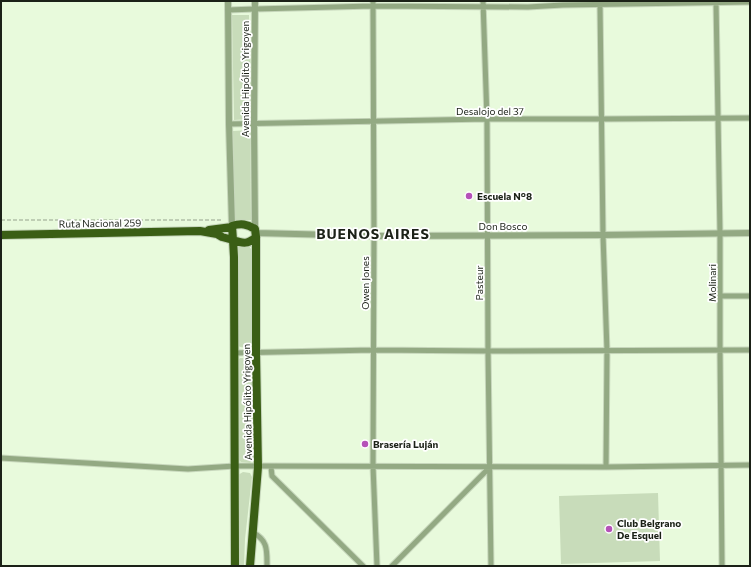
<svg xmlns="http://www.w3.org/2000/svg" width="751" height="567" font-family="Commissioner,sans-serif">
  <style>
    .green { fill: #c8dcba }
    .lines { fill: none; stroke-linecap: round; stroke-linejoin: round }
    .minor-casing { stroke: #c7d7bc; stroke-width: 7 }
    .tertiary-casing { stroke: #c7d7bc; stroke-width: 8 }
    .trunk-casing { stroke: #c7d7bc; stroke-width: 10 }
    .path { stroke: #95a28c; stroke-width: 1; stroke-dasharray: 4 2; stroke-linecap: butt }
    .minor { stroke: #93a983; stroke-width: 5 }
    .tertiary { stroke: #93a983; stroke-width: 6 }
    .trunk { stroke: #3a5e15; stroke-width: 8 }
    .poi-dot { fill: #b551b8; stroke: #fff; stroke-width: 1.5 }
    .labels { text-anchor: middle; stroke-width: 3.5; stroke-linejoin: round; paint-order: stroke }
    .street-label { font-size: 10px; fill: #1b2117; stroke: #fff }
    .poi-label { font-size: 10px; font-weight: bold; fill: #1b2117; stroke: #fff; text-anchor: start }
    .district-label { font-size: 14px; font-weight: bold; letter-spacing: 1px; fill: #1b2117; stroke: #fff }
  </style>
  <rect width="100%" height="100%" fill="#e8fadc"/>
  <path class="green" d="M232 15H249L251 119 234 120Z
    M250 130 251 220H234L233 131Z
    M239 245 249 246 251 249 252 345 249 348 240 347 237 344 236 247Z
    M240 358H249L252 363 253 460 250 463 241 462 238 459 237 362Z
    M243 472 250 473 252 477 245 539 244 566H239L238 475Z
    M658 493 660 561 561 564 559 496Z"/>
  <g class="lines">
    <defs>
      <path id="minor" d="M373 1 374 236 373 466 377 566
        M483 1 487 119 488 351 491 566
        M716 1 720 234V351L722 566
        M600 5 603 235 607 351 606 467
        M228 10 255 9 373 6 528 7 563 5 750 2
        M229 124 487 119H602L750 118
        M721 296H750
        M234 353 373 350 488 351 750 350
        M1 458 188 469 235 466 606 467 750 465
        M271 467 272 476 275 479 363 566
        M252 532C268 540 267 550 267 566
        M392 566 490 467"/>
      <path id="tertiary" d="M228 1 229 124 232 226
        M255 1 254 123 255 229
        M256 233 374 236 603 235 750 233"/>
      <path id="trunk" d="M209 230 232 227
        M1 235 200 231 217 234 222 237 233 240
        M233 240C244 244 248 244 256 237
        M235 566 234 257 233 240 232 226C241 223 247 224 255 229L256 237V353L258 467 250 566"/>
    </defs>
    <use href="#minor" class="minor-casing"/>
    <use href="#tertiary" class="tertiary-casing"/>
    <use href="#trunk" class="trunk-casing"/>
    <path class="path" d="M1 220H223"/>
    <use href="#minor" class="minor"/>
    <use href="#tertiary" class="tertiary"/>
    <use href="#trunk" class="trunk"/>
  </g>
  <g class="poi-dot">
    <circle cx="469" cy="196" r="4"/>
    <circle cx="365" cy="444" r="4"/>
    <circle cx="609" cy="529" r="4"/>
  </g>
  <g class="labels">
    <g class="street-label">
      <text transform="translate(245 79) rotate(-90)" y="4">Avenida Hipólito Yrigoyen</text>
      <text x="490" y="115">Desalojo del 37</text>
      <text transform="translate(100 223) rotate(-1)" y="4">Ruta Nacional 259</text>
      <text x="503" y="230">Don Bosco</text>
      <text transform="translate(365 283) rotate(-90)" y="4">Owen Jones</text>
      <text transform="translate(479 283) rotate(-90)" y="4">Pasteur</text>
      <text transform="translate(712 283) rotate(-90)" y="4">Molinari</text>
      <text transform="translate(247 402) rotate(-91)" y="4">Avenida Hipólito Yrigoyen</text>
    </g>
    <g class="poi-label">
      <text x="477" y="200">Escuela N°8</text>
      <text x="373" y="448">Brasería Luján</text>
      <text x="617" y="527">Club Belgrano<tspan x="617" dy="12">De Esquel</tspan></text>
    </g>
    <g class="district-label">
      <text x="373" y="239">BUENOS AIRES</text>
    </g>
  </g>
  <rect width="751" height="567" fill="none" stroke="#1b2117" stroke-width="4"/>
</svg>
